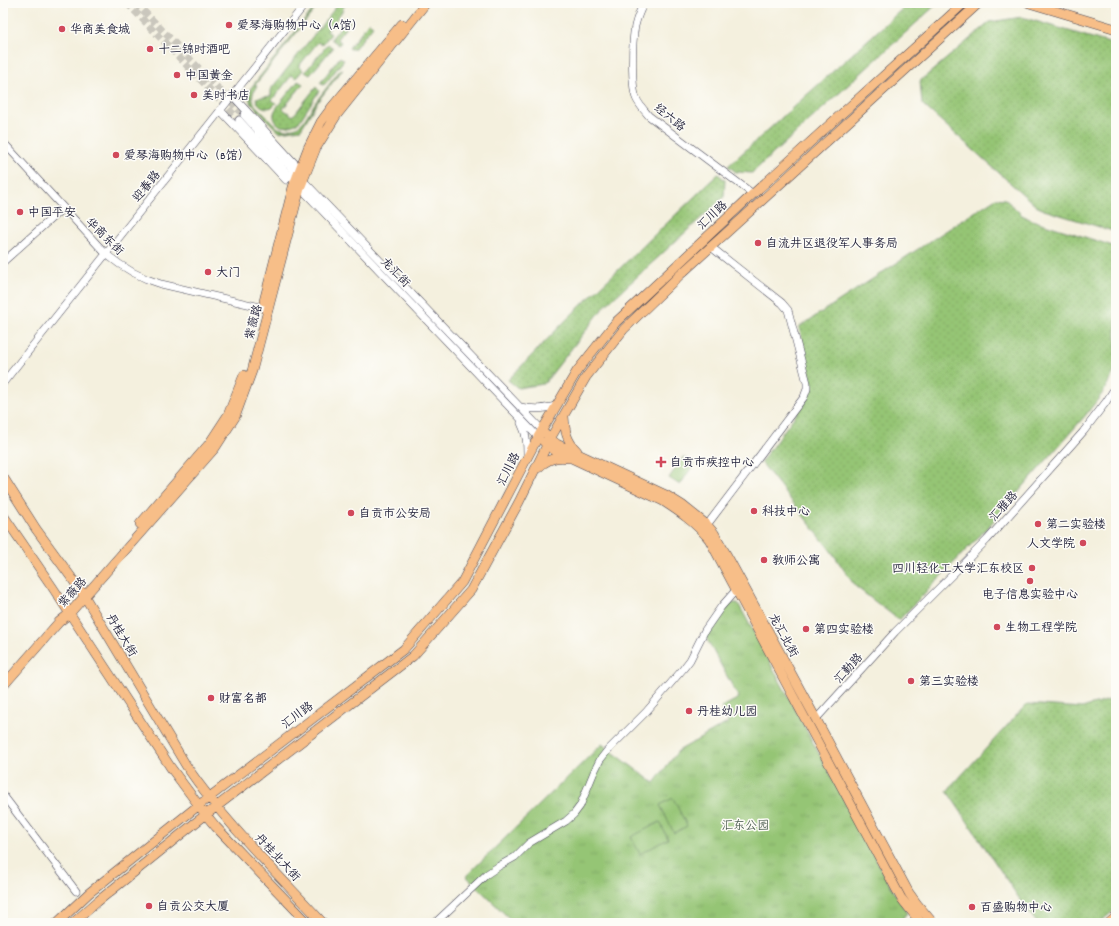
<svg xmlns="http://www.w3.org/2000/svg" width="1119" height="926" font-family="Dekko,'LXGW WenKai TC',sans-serif">
  <style>
    .grass { fill: url(#grass-dots); stroke: #5c7458 }
    .park { fill: url(#park-tufts); stroke: #5c7458 }
    .garden { fill: #95c575; stroke: #5c7458 }
    .lines { fill: none; stroke-linecap: round; stroke-linejoin: round }
    .minor-tunnel { stroke: #cac7bd; stroke-width: 7; stroke-dasharray: 7 3.5; stroke-linecap: butt }
    .minor-casing { stroke: #424153; stroke-width: 8 }
    .major-casing { stroke: #424153; stroke-width: 10 }
    .minor { stroke: #fff; stroke-width: 7 }
    .major { stroke: #f7be88; stroke-width: 9 }
    .poi-dot { fill: #d1495b; stroke: #fdfcf7; stroke-width: 1.5 }
    .labels { text-anchor: middle; stroke-width: 3; stroke-linejoin: round; paint-order: stroke }
    .poi-label { font-size: 12px; fill: #22223b; stroke: #fdfcf7; text-anchor: start }
    .street-label { font-size: 12px; fill: #22223b; stroke: #fdfcf7 }
    .park-label { font-size: 12px; fill: #4a5b4f; stroke: #fdfcf7 }
  </style>
  <defs>
    <pattern id="grass-dots" width="8" height="8" patternUnits="userSpaceOnUse"><rect width="8" height="8" fill="#95c575"/><path d="M2 2h.1M6 6h.1" fill="none" stroke="#80a966" stroke-width="1.8" stroke-linecap="round"/></pattern>
    <pattern id="park-tufts" width="24" height="20" patternUnits="userSpaceOnUse"><rect width="24" height="20" fill="#95c575"/><path d="M3 7l-1-3M5 7V3M7 7l1-3M15 17l-1-3M17 17v-4M19 17l1-3" fill="none" stroke="#80a966"/></pattern>
  </defs>
  <rect width="100%" height="100%" fill="#fdfcf7"/>
  <filter id="ink" filterUnits="userSpaceOnUse"><feTurbulence type="fractalNoise" baseFrequency=".025" numOctaves="2"/><feDisplacementMap in="SourceGraphic" scale="8" xChannelSelector="R" yChannelSelector="G"/><feConvolveMatrix kernelMatrix="1 2 1 2 8 2 1 2 1" color-interpolation-filters="sRGB"/></filter>
  <filter id="wash" filterUnits="userSpaceOnUse"><feTurbulence type="fractalNoise" baseFrequency=".012" numOctaves="4" result="noise"/><feDisplacementMap in="SourceGraphic" scale="16" xChannelSelector="R" yChannelSelector="G"/><feGaussianBlur stdDeviation="0.9" result="paint"/><feColorMatrix in="noise" values="0 0 0 0 0 0 0 0 0 0 0 0 0 0 0 0 0 1.4 0 .05"/><feComposite in="paint" operator="in"/></filter>
  <g filter="url(#wash)">
    <rect width="100%" height="100%" fill="#f4f0de"/>
    <path class="grass" d="M318 3H320L255 85 257 86C252 93 251 98 255 105L278 128 286 130 297 127 303 122 315 103 334 78 340 70 343 69 318 101 301 129 279 132 250 102V89Z
      M339 3H347L342 9 343 10 327 31 331 34 322 45 318 42 299 66 303 70 296 78 292 75 272 100 276 103 272 107 268 108C262 108 257 104 256 98L271 96V89Z
      M902 3H938L752 173 736 172 728 166 902 9Z
      M1022 17 1116 45V232L1044 210 1036 206 922 104 920 81 990 22Z
      M347 19 350 22 337 39 341 42 339 45 331 39Z
      M369 22 373 26 354 49H350L349 48Z
      M328 44 333 48 331 51H330L310 75 305 72Z
      M340 57 344 60 325 84 323 85 320 83Z
      M298 81 303 84 283 109 293 116 316 87 319 91 299 122C294 125 286 128 281 126 276 124 273 118 274 113 275 107 294 87 298 81Z
      M718 174 725 180 724 197 604 307 544 384 518 388 508 380 567 319Z
      M996 198 1005 199 1022 215 1032 220 1116 247V369L1102 394 1085 416 988 527 899 620 855 586 831 551 761 462 808 398 812 389V382L799 327Z
      M1116 698V909L1099 923H1037L1021 901 947 791 1027 704 1082 708Z"/>
    <path class="park" d="M730 603H738L886 878 907 913 899 923H514L466 876 602 744 654 783 678 751 729 722 722 707 739 698 705 636 724 609Z"/>
    <path class="garden" d="M683 457 694 464 680 485 669 478Z
      M673 798 687 826 674 833 660 805Z
      M660 822 668 839 640 854 631 837Z"/>
  </g>
  <g filter="url(#ink)">
    <g class="lines">
      <path class="minor-tunnel" d="M127 3 239 120
        M136 3 244 115"/>
      <defs>
        <path id="minor" d="M644 3C640 10 637 18 635 26 632 41 631 85 636 98 639 105 644 110 649 116L753 194
          M232 95 299 168
          M220 110 286 180
          M244 115 298 175 542 430
          M239 120 295 182 538 437
          M3 142 106 254C123 268 140 278 161 284L269 309
          M3 262 63 208
          M3 383 306 3
          M520 407C534 410 543 409 556 406
          M521 423C527 434 527 445 527 457
          M707 525 804 397 807 389V383L788 310 782 303 711 247
          M816 719 895 632 987 540 1083 432 1106 402 1116 386
          M3 795 76 891
          M435 923 487 874 499 866 515 857 529 843 566 821 574 814 580 806 594 772 600 760 607 751 646 712 683 669 690 660 705 630 721 607 736 590"/>
        <path id="major" d="M1029 3 1116 29
          M264 301 293 187 308 148 321 122 332 107 402 24
          M564 416C565 431 566 440 577 451
          M547 435 550 439 557 444 666 495 682 505 707 525 714 533 730 561 816 719 909 893 917 904 933 923
          M544 442 554 450 663 501C680 512 696 523 709 539L901 898 921 923
          M538 468C546 460 556 456 568 458
          M3 477 36 529 71 577 85 597 187 767C226 824 276 872 323 923
          M3 515 53 588 171 768 206 815 216 827 308 923
          M140 524 209 444 228 415 244 375
          M3 686 59 622 69 614 215 448 235 417 252 371 300 188 316 148 336 116 426 3
          M57 923 89 893 199 805 404 649 462 582 538 437 577 371 616 322 753 194 964 3
          M73 923 97 902 195 823 413 656 471 590 519 502 550 439 586 377 624 329 681 274 979 3
          M1109 923 1116 917"/>
      </defs>
      <use href="#minor" class="minor-casing"/>
      <use href="#major" class="major-casing"/>
      <use href="#minor" class="minor"/>
      <use href="#major" class="major"/>
    </g>
  </g>
  <g class="poi-dot">
    <circle cx="229" cy="25" r="4"/>
    <circle cx="62" cy="29" r="4"/>
    <circle cx="150" cy="49" r="4"/>
    <circle cx="177" cy="75" r="4"/>
    <circle cx="194" cy="95" r="4"/>
    <circle cx="116" cy="155" r="4"/>
    <circle cx="20" cy="212" r="4"/>
    <circle cx="758" cy="243" r="4"/>
    <circle cx="208" cy="272" r="4"/>
    <path d="M659 456h4v4h4v4h-4v4h-4v-4h-4v-4h4z"/>
    <circle cx="754" cy="511" r="4"/>
    <circle cx="351" cy="513" r="4"/>
    <circle cx="1038" cy="524" r="4"/>
    <circle cx="1083" cy="543" r="4"/>
    <circle cx="764" cy="560" r="4"/>
    <circle cx="1032" cy="568" r="4"/>
    <circle cx="1030" cy="581" r="4"/>
    <circle cx="997" cy="627" r="4"/>
    <circle cx="806" cy="629" r="4"/>
    <circle cx="911" cy="681" r="4"/>
    <circle cx="211" cy="698" r="4"/>
    <circle cx="689" cy="711" r="4"/>
    <circle cx="149" cy="906" r="4"/>
    <circle cx="972" cy="907" r="4"/>
  </g>
  <g class="labels">
    <g class="poi-label">
      <text x="237" y="29">爱琴海购物中心（A馆）</text>
      <text x="70" y="33">华商美食城</text>
      <text x="158" y="53">十二锦时酒吧</text>
      <text x="185" y="79">中国黄金</text>
      <text x="202" y="99">美时书店</text>
      <text x="124" y="159">爱琴海购物中心（B馆）</text>
      <text x="28" y="216">中国平安</text>
      <text x="766" y="247">自流井区退役军人事务局</text>
      <text x="216" y="276">大门</text>
      <text x="670" y="466">自贡市疾控中心</text>
      <text x="762" y="515">科技中心</text>
      <text x="359" y="517">自贡市公安局</text>
      <text x="1046" y="528">第二实验楼</text>
      <text x="1075" y="547" text-anchor="end">人文学院</text>
      <text x="772" y="564">教师公寓</text>
      <text x="1024" y="572" text-anchor="end">四川轻化工大学汇东校区</text>
      <text x="1030" y="598" text-anchor="middle">电子信息实验中心</text>
      <text x="1005" y="631">生物工程学院</text>
      <text x="814" y="633">第四实验楼</text>
      <text x="919" y="685">第三实验楼</text>
      <text x="219" y="702">财富名都</text>
      <text x="697" y="715">丹桂幼儿园</text>
      <text x="157" y="910">自贡公交大厦</text>
      <text x="980" y="911">百盛购物中心</text>
    </g>
    <g class="street-label">
      <text transform="translate(670 117) rotate(39)" y="4">经六路</text>
      <text transform="translate(146 186) rotate(-51)" y="4">迎春路</text>
      <text transform="translate(712 215) rotate(-43)" y="4">汇川路</text>
      <text transform="translate(105 236) rotate(44)" y="4">华商东街</text>
      <text transform="translate(396 272) rotate(46)" y="4">龙汇街</text>
      <text transform="translate(253 322) rotate(-75)" y="4">紫薇路</text>
      <text transform="translate(508 469) rotate(-63)" y="4">汇川路</text>
      <text transform="translate(1003 506) rotate(-48)" y="4">汇雅路</text>
      <text transform="translate(72 592) rotate(-48)" y="4">紫薇路</text>
      <text transform="translate(122 635) rotate(59)" y="4">丹桂大街</text>
      <text transform="translate(784 635) rotate(61)" y="4">龙汇北街</text>
      <text transform="translate(848 668) rotate(-48)" y="4">汇勤路</text>
      <text transform="translate(297 715) rotate(-37)" y="4">汇川路</text>
      <text transform="translate(278 857) rotate(47)" y="4">丹桂北大街</text>
    </g>
    <g class="park-label">
      <text x="745" y="829">汇东公园</text>
    </g>
  </g>
  <rect width="1119" height="926" fill="none" stroke="#fdfcf7" stroke-width="16"/>
</svg>
